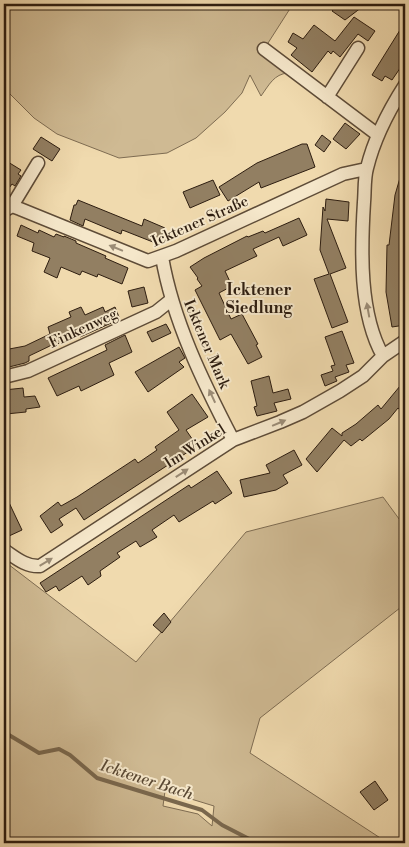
<svg xmlns="http://www.w3.org/2000/svg" width="409" height="847" font-family="'Libre Bodoni',serif">
  <style>
    .green { fill: #cfba93; stroke: #7e6c52; fill-rule: evenodd }
    .lines { fill: none; stroke-linecap: round; stroke-linejoin: round }
    .stream { stroke: #7a684e; stroke-width: 4 }
    .building { fill: #927f62; stroke: #2d1d10 }
    .minor-casing { stroke: #5e4c38; stroke-width: 15 }
    .minor { stroke: #f5e7ca; stroke-width: 12 }
    .oneway { fill: #9b8c76 }
    .labels { text-anchor: middle; stroke-width: 4; stroke-linejoin: round; paint-order: stroke }
    .street-label { font-size: 15px; fill: #2d1d10; stroke: #f5e7ca }
    .neighbourhood-label { font-size: 16px; font-weight: bold; fill: #2d1d10; stroke: #f5e7ca }
    .water-label { font-size: 16px; font-style: italic; fill: #5a4934; stroke: #f5e7ca }
  </style>
  <rect width="100%" height="100%" fill="#f0daae"/>
  <filter id="stains"><feTurbulence type="fractalNoise" baseFrequency=".004" numOctaves="4"/><feColorMatrix values="0 0 0 0 .2 0 0 0 0 .09 0 0 0 0 .02 0 0 0 .5 -.17"/></filter>
  <radialGradient id="worn" r=".72"><stop offset=".6" stop-color="#630" stop-opacity="0"/><stop offset="1" stop-color="#630" stop-opacity=".3"/></radialGradient>
  <path class="green" d="M4 4H293L261 54 288 73C274 74 269 85 261 96L250 75 242 93 225 112 196 138 167 153 119 158 57 134 34 118 4 88Z
    M383 497 405 527V604L260 718 250 753 388 843H4V561L136 662 246 532ZM165 791 214 806 212 826 198 814 163 806Z"/>
  <g class="lines">
    <path class="stream" d="M4 732 39 753 59 749 70 755 97 778 202 810 222 825 257 843"/>
  </g>
  <path class="building" d="M338 4H366L345 20 332 11Z
    M354 17 375 31 368 41 358 34 340 57 333 51 331 54 328 51 312 72 291 55 297 48 288 42 293 33 303 39 314 25 335 41Z
    M405 22V61L392 80 385 76 382 81 372 75Z
    M345 123 360 134 346 149 333 139Z
    M322 135 331 142 324 152 315 145Z
    M41 137 60 149 52 161 33 149Z
    M302 144H307L315 167 261 188 259 182 228 201 219 187 257 163Z
    M8 162 21 170 18 174 21 176 15 186 12 184 4 195V169Z
    M402 171H405V325L392 327 386 292 387 245H389L395 195Z
    M213 180 220 195 190 208 183 192Z
    M326 199 349 202 348 221 327 219 346 268 330 274 348 322 332 328 314 279 329 274 320 250 323 207 325 211Z
    M78 200 142 226 144 219 165 228 158 244 125 231 122 230 121 234 85 219 83 226 70 220 74 205H76Z
    M299 218 307 235 283 246 279 237 253 249 257 256 225 271 232 286 219 293 231 319 242 314 258 344 256 345 262 357 248 364 231 334 220 340 195 290 202 286 197 279 198 278 190 267 204 258 247 236 248 237 263 231 265 233Z
    M21 225 38 233 39 230 54 237 56 234 64 237V236L76 241V243L106 256 105 258 128 268 122 284 98 274 97 277 82 271 80 275 61 267 57 278 44 272 50 258 32 251 34 243 17 236Z
    M144 287 148 303 132 307 128 291Z
    M81 307 85 315 103 307 105 312 115 307 119 317 117 318 118 320 80 337 79 335 55 345 54 344 29 356V361L25 363 5 368 4 350 25 346 50 334 48 327 71 317 69 312Z
    M166 324 171 333 152 342 147 332Z
    M342 331 354 363 346 365 349 372 335 377 337 381 325 386 321 375 333 371 331 366 335 365 325 337Z
    M125 335 132 352 109 363 114 375 81 391 79 386 57 396 48 378 107 350 105 345Z
    M179 347 185 358 179 362 184 367 148 392 135 372Z
    M269 376 273 393 288 389 291 399 274 403 277 411 257 416 254 407 257 406 251 381Z
    M405 380V414L398 408 389 419 362 441 360 439 351 446 344 440 317 472 306 459 332 428 342 436V433L356 424 378 405 381 409Z
    M23 388 24 397 35 396 40 407 26 409V412L6 414 4 390Z
    M192 394 208 417 186 430 197 446 84 520 76 508 59 519 63 525 51 533 40 516 58 502 61 506 77 497 135 459 138 463 157 450 155 447 179 430 167 412Z
    M294 450 302 465 283 475 288 483 276 490 244 497 240 480 270 473 266 465Z
    M217 471 232 493 215 504 213 501 179 522 174 515 152 530 157 537 140 547 136 541 117 553 120 557 100 571 101 576 88 585 82 576 59 591 56 586 46 592 40 583 189 485 191 488Z
    M4 492 22 530 9 536 7 532 4 534Z
    M164 613 171 622 162 633 153 625Z
    M375 781 388 800 374 810 360 792Z"/>
  <g class="lines">
    <defs>
      <path id="minor" d="M264 49 378 135
        M327 97 358 48
        M12 206 38 163
        M4 211 12 206 20 209 148 261 176 251 343 174 366 169
        M162 257C173 321 203 382 233 440
        M383 356C359 314 361 250 364 202 365 191 364 179 367 168 374 139 389 110 405 85
        M4 377 28 371 156 312 171 300
        M4 550C16 558 26 567 40 566L233 440 280 422 303 412 340 391 363 376 383 356 405 341"/>
    </defs>
    <use href="#minor" class="minor-casing"/>
    <use href="#minor" class="minor"/>
  </g>
  <defs><path id="oneway-solid" d="M-6-.8H1V-3.2L6.5 0L1 3.2V.8H-6Z" transform="scale(1.25)"/></defs>
  <g class="oneway">
    <use href="#oneway-solid" transform="translate(116 248) rotate(-158)"/>
    <use href="#oneway-solid" transform="translate(368 310) rotate(-100)"/>
    <use href="#oneway-solid" transform="translate(212 396) rotate(-115)"/>
    <use href="#oneway-solid" transform="translate(279 423) rotate(-23)"/>
    <use href="#oneway-solid" transform="translate(182 473) rotate(-33)"/>
    <use href="#oneway-solid" transform="translate(46 562) rotate(-31)"/>
  </g>
  <g class="labels">
    <g class="street-label">
      <text transform="translate(200 221) rotate(-24)" y="5">Icktener Straße</text>
      <text transform="translate(83 328) rotate(-25)" y="5">Finkenweg</text>
      <text transform="translate(207 344) rotate(67)" y="5">Icktener Mark</text>
      <text transform="translate(195 446) rotate(-32)" y="5">Im Winkel</text>
    </g>
    <g class="neighbourhood-label">
      <text x="259" y="295">Icktener<tspan x="259" dy="18">Siedlung</tspan></text>
    </g>
    <g class="water-label">
      <text transform="translate(147 779) rotate(18)" y="6">Icktener Bach</text>
    </g>
  </g>
  <rect width="409" height="847" fill="none" stroke="#f0daae" stroke-width="20"/>
  <rect x="5" y="5" width="399" height="837" fill="none" stroke="#2d1d10" stroke-width="2.5"/>
  <rect x="10" y="10" width="389" height="827" fill="none" stroke="#2d1d10"/>
  <rect width="100%" height="100%" filter="url(#stains)"/>
  <rect width="100%" height="100%" fill="url(#worn)"/>
</svg>
